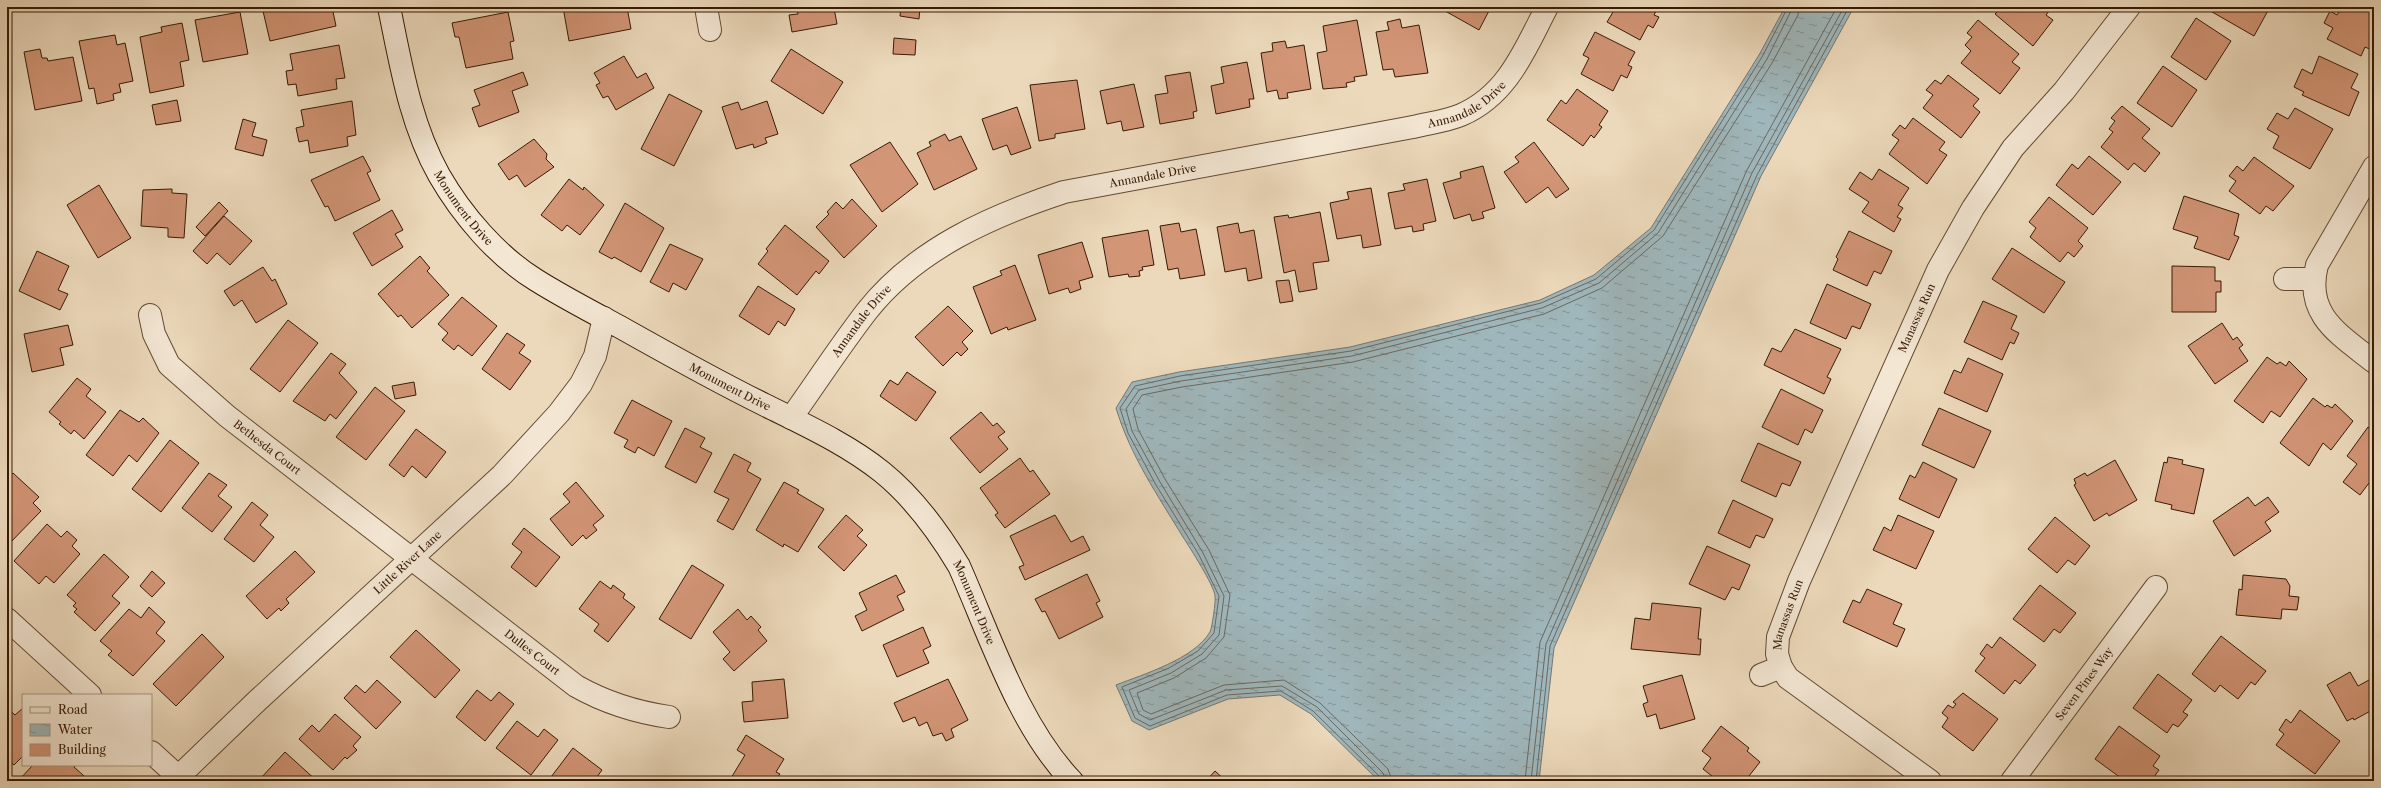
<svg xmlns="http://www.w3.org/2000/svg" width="2381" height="788" font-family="'Libre Caslon Text',serif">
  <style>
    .water { fill: url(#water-ripples); stroke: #757872 }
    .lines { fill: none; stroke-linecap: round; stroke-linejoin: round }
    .shore { stroke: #6b6860; stroke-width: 1 }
    .building { fill: #d29576; stroke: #371a04 }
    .street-casing { stroke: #644a32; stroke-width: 24 }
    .secondary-casing { stroke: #371a04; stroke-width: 24 }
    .street { stroke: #f3e6d3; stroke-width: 22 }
    .secondary { stroke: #f3e6d3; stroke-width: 22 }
    .labels { text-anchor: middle; stroke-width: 4; stroke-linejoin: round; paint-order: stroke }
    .street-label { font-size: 11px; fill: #371a04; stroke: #f3e6d3 }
  </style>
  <defs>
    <pattern id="water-ripples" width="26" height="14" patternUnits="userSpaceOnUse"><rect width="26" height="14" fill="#9fb7bc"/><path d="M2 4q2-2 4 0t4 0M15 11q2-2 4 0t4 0" fill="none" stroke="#829497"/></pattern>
  </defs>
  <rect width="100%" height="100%" fill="#ecd9bb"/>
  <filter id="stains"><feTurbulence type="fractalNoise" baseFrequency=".005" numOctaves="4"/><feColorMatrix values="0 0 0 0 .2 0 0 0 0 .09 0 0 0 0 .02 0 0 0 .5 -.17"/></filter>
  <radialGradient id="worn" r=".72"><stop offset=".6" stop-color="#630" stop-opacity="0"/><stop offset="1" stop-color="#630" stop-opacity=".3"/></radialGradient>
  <path class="water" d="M1785 7H1854L1761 176 1554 648 1539 781H1379L1311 714 1280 695 1228 699 1149 730 1132 721 1116 685C1144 674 1194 659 1210 632 1212 628 1216 601 1215 596 1214 585 1190 548 1183 537 1158 496 1130 455 1116 408L1132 382 1179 372 1350 347 1540 300 1594 275 1651 228 1759 55Z"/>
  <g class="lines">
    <path class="shore" d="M1381 781 1380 777 1313 711 1281 691 1227 695 1150 726 1135 718 1122 687 1169 668 1198 651 1214 633 1219 596 1199 555 1156 485 1128 433 1120 408 1135 386 1180 376 1351 351 1541 303 1596 279 1654 230 1762 57 1788 7
      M1386 781 1383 773 1317 707 1282 686 1226 690 1150 720 1139 714 1129 690 1171 673 1202 654 1219 635 1224 596 1203 553 1160 482 1132 431 1126 409 1139 390 1181 381 1352 356 1542 308 1599 283 1658 233 1767 59 1793 7
      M1392 781 1388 769 1320 703 1284 680 1224 685 1151 714 1143 710 1137 693 1174 678 1206 658 1224 637 1230 595 1209 550 1165 479 1138 429 1133 409 1142 395 1182 387 1353 362 1544 314 1602 288 1663 236 1772 63 1798 15 1799 7
      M1525 781 1540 642 1747 170 1837 7
      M1531 781 1546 644 1752 173 1844 7
      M1536 781 1550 646 1757 175 1849 7"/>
  </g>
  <path class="building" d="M279 7H332L336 26 270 41 263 11Z
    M563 7H627L631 29 569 41Z
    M797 7H838L834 8 837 24 792 32 789 15 798 14Z
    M901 7H920L919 19 900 16Z
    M1438 7H1491L1479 30Z
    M1616 7H1658L1654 15 1659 17 1653 28 1648 25 1640 40 1607 22Z
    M2002 7H2052L2046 15 2053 20 2033 46 1995 14Z
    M2208 7H2270L2254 36 2207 9Z
    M2342 7H2360L2374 14V51L2365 47 2361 56 2327 39 2333 28 2324 23 2330 11 2337 15Z
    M240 12 248 54 203 62 195 20Z
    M508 12 514 41 510 42 513 59 466 68 459 37H455L452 23Z
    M2196 18 2231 41 2206 80 2171 57Z
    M1400 19 1402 28 1419 25 1428 73 1395 77 1393 69 1383 70 1376 32 1389 30 1387 22Z
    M1357 20 1367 75 1354 77 1355 81 1346 83 1347 87 1323 89 1317 53 1327 51 1323 26Z
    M1978 20 2019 54 2012 62 2020 68 2000 94 1961 63 1971 51 1965 45 1972 37 1967 33Z
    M182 23 189 60 180 62 184 86 150 93 140 37 162 32 161 27Z
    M1595 32 1635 52 1628 65 1632 67 1627 78 1621 75 1613 91 1581 74 1589 58 1583 55Z
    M115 35 117 45 125 43 133 81 119 84 121 92 113 94 114 100 97 104 94 88 89 89 79 41Z
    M894 38 916 40 915 55 893 54Z
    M1285 41 1287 48 1304 45 1311 89 1287 93 1288 98 1279 99 1277 90 1267 92 1261 53 1273 51 1272 43Z
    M339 45 345 78 336 79 337 89 298 96 296 84 288 85 286 71 293 70 290 54Z
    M40 49 42 58H47L48 61 73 57 82 101 35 110 24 52Z
    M791 49 843 82 823 114 771 81Z
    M624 56 637 78 646 73 654 88 616 110 608 96 603 98 596 85 600 83 594 73Z
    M2319 56 2358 74 2351 88 2359 92 2349 116 2302 95 2304 92 2294 87 2302 69 2312 74Z
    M1247 62 1254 99H1249L1250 107 1216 114 1211 86 1224 83 1221 67Z
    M2163 66 2197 90 2172 127 2137 103Z
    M523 72 528 85 512 91 519 112 479 127 472 108 480 105 474 90Z
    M1190 72 1197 111 1193 112 1194 118 1160 124 1155 95 1168 93 1165 76Z
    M1948 75 1979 99 1973 106 1980 112 1961 138 1923 108 1933 95 1926 90 1935 80 1941 84Z
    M1077 80 1085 129 1055 134V138L1039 141 1030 85Z
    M1134 84 1144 127 1123 131 1121 121 1107 124 1100 91Z
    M1577 89 1608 111 1599 125 1602 127 1594 138 1591 135 1583 146 1547 120 1561 100 1566 104Z
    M669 94 702 111 674 166 641 149Z
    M177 100 181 121 156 125 152 105Z
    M352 101 356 135 347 137 348 146 310 153 308 140 299 142 296 128 304 126 301 110Z
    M767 101 778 134 765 138 767 143 754 148 753 144 736 149 722 107 738 102 741 110Z
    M2122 106 2150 129 2142 138 2160 153 2145 172 2134 163 2128 170 2101 147 2113 132 2109 129 2115 121 2111 118Z
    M1017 107 1031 148 1011 155 1007 145 993 150 982 119Z
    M2295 108 2333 129 2310 169 2273 148 2279 136 2267 129 2277 113 2288 119Z
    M1913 118 1945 142 1939 150 1947 155 1927 184 1889 154 1899 140 1892 135 1900 125 1905 129Z
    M243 119 256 123 252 136 267 140 263 156 235 149Z
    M945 134 949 141 961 136 977 169 934 190 917 153 931 146 929 142Z
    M534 139 547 154 546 159 554 167 525 187 517 175 509 180 498 164Z
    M890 142 918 184 882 212 850 165Z
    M1534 142 1569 189 1556 198 1548 187 1526 203 1504 172 1519 162 1515 157Z
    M363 156 371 171 367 173 380 200 335 221 328 206 325 207 311 180Z
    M2089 156 2121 182 2093 215 2056 185 2072 164 2078 169Z
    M2254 157 2294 186 2273 211 2266 206 2260 214 2229 191 2236 181 2229 176 2237 166 2243 171Z
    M1483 166 1495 208 1482 212 1484 218 1472 221 1470 214 1454 219 1443 183 1461 178 1460 172Z
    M1879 169 1909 188 1898 205 1903 208 1897 217 1901 219 1894 232 1862 212 1869 202 1849 189 1860 172 1872 180Z
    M569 179 583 190 584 187 604 205 580 235 567 225 562 231 541 215Z
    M1427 179 1436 221 1423 224 1424 230 1413 232 1412 226 1395 229 1388 193 1405 190 1403 184Z
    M99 185 131 238 98 258 67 205Z
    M1371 188 1381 245 1363 248 1361 235 1337 239 1330 203 1349 199 1347 192Z
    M172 189V193L187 194 184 238 168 237V228L141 226 143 190Z
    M2184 196 2239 214 2234 235 2239 237 2229 260 2194 248 2198 237 2173 229Z
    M2049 197 2088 228 2078 241 2083 246 2074 257 2068 252 2060 262 2030 237 2036 228 2029 222Z
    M852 199 877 226 844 258 816 227 829 214 827 212 836 202 843 209Z
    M219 202 228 211 205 236 196 227Z
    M625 203 664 228 641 272 614 257 612 259 599 252Z
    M392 210 403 230 395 234 403 247 372 266 353 233Z
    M1320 212 1329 261 1313 263 1317 289 1299 292 1295 270 1284 273 1274 217 1288 215 1289 218Z
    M224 216 252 241 230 265 217 253 207 264 193 251Z
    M1179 223 1181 232 1196 229 1205 275 1180 279 1178 268 1168 270 1160 226Z
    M1238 223 1240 233 1254 230 1262 278 1248 281 1246 268 1225 272 1217 227Z
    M785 225 829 261 819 274 816 271 797 295 758 264 768 251 766 249Z
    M1148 230 1154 265 1142 267 1143 270 1139 271 1140 276 1129 277 1128 274 1109 277 1102 238Z
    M1849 231 1892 251 1881 274 1874 271 1867 286 1833 270 1838 259 1836 257Z
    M1082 242 1093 277 1079 281 1081 289 1070 293 1068 288 1049 294 1038 255Z
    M670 244 703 259 686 290 673 283 669 292 650 282Z
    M2012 248 2065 282 2044 313 1992 279Z
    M37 251 69 266 58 290 68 294 60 310 19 291Z
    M420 256 430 268 427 271 449 295 412 328 401 315 398 317 378 294Z
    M1015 265 1036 320 1008 330 1007 327 991 334 973 287 1002 275 1000 271Z
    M2172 266 2215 267V281H2221V292H2216V312H2172Z
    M263 267 272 281 275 279 287 304 256 323 242 300 234 306 224 291Z
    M1289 280 1293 301 1280 303 1276 281Z
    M1827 284 1871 304 1860 329 1852 326 1846 339 1810 323Z
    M758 286 795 309 785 326 778 321 769 335 739 316Z
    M462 297 497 326 472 356 458 345 454 350 442 340 448 333 438 324Z
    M1983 301 2017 316 2011 329 2019 333 2014 344 2010 342 2002 360 1964 342Z
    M948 306 973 331 962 342 968 349 961 356 957 352 943 366 915 337Z
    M288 320 318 343 280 392 250 369Z
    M2222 323 2233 340 2237 337 2243 345 2239 348 2248 361 2215 384 2188 346Z
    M68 325 73 345 60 348 64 365 32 372 24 334Z
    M1795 329 1841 349 1827 377 1831 379 1824 394 1764 365 1772 348 1781 352Z
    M507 333 525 345 519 353 531 361 510 390 482 369Z
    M331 353 346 364 339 373 357 392 336 419 330 414 325 421 293 401Z
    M2267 357 2277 364 2280 362 2286 366 2289 361 2307 379 2280 417 2271 411 2263 423 2234 401Z
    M1968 358 2003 374 1987 412 1944 393 1954 370 1961 373Z
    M907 372 936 392 916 421 880 396 890 380 898 385Z
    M77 378 91 389 86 396 106 412 84 439 74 430 71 434 59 424 61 422 49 412Z
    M414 382 416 395 395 399 392 386Z
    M375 387 405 411 366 460 336 437Z
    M1781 389 1823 410 1812 433 1805 429 1798 445 1762 427Z
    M2313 398 2325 407 2327 405 2332 408 2335 404 2353 421 2331 450 2323 443 2309 466 2280 443Z
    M632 400 672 421 654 456 638 447 635 453 624 447 628 440 614 433Z
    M1939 408 1991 431 1974 468 1922 445Z
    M120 410 139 422 143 418 159 433 137 462 129 455 113 476 86 455Z
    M981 412 993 426 997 423 1005 432 998 437 1008 449 980 473 950 438Z
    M2368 427 2374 432V487L2369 483 2360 495 2343 482 2357 464 2347 456Z
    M685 428 705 438 700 447 712 453 696 483 665 467Z
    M416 429 446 452 426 478 412 466 404 477 389 465Z
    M170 440 199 463 161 512 132 489Z
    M1758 443 1801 462 1790 486 1782 483 1776 497 1741 481Z
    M734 454 751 463 747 471 761 479 733 530 717 521 729 499 714 492Z
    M2168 457 2183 460 2182 464 2204 469 2194 514 2171 509 2172 505 2155 501 2164 462 2167 463Z
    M1020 458 1030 472 1033 470 1050 494 1005 528 995 515 998 513 980 488Z
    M2115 460 2137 500 2109 516 2107 513 2094 521 2074 485 2076 484 2074 479 2085 473 2087 476Z
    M1923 462 1957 479 1939 518 1899 499 1910 475 1915 478Z
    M13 473 39 497 33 503 41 511 7 546V479Z
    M209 473 227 485 218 496 232 507 212 532 182 508Z
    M576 482 604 516 593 525 597 530 586 539 583 535 572 546 550 519 570 502 563 494Z
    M784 482 799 490 797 493 824 509 798 552 784 544 783 547 756 530Z
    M2248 497 2255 506 2268 497 2279 512 2265 522 2271 531 2234 556 2213 521Z
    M1733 500 1773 519 1764 538 1756 535 1750 548 1718 533Z
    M252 502 268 515 260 525 274 537 254 562 224 539Z
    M846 515 863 530 857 536 867 545 844 571 818 547Z
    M1055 515 1071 542 1083 536 1090 550 1025 580 1019 567 1024 565 1010 536Z
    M1898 515 1934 531 1916 569 1873 550 1884 527 1891 531Z
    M2055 517 2090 546 2075 565 2068 560 2057 573 2028 549Z
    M47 524 61 537 67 531 77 540 72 546 80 554 54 583 46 576 39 584 14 561Z
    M524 528 560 557 536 587 511 567 522 552 512 544Z
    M1707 546 1750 565 1739 590 1732 587 1725 600 1689 584Z
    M295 551 315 572 286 599 289 603 281 611 279 608 267 619 246 596Z
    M104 554 129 577 112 596 120 603 95 631 74 612 77 609 73 606 76 603 67 595Z
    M692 565 724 585 691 639 659 619Z
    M152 571 165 583 152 597 140 586Z
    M1087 574 1100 601 1096 603 1103 617 1059 639 1045 611 1042 612 1035 599Z
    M896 575 905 592 897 596 904 610 862 631 855 616 867 610 859 593Z
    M2243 575 2286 579 2290 586 2289 596 2299 597 2297 610 2282 609 2281 619 2236 615 2239 589 2242 590Z
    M600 581 611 589 613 585 625 594 623 598 635 607 608 642 594 631 599 624 579 609Z
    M2040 585 2076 613 2060 633 2054 629 2044 642 2013 619Z
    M1867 589 1902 604 1893 624 1905 629 1897 647 1843 622 1853 600 1860 603Z
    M1652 603 1701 608 1698 639H1701L1700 655 1631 649 1635 618 1650 620Z
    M149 607 165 622 156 633 165 641 133 676 108 655 112 651 100 641 129 609 141 618Z
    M738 609 747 620 751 616 761 627 758 630 767 641 734 671 723 659 730 652 713 632Z
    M923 627 931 646 923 650 929 663 897 677 883 645Z
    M416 630 460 670 435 698 390 657Z
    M202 634 224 657 176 706 153 684Z
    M2221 636 2266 671 2255 685 2251 682 2238 699 2220 685 2215 692 2192 674Z
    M2000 637 2036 665 2020 684 2015 680 2004 694 1975 671 1985 658 1980 654 1987 644 1992 648Z
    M2350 672 2358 686 2369 680 2374 689V709L2354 720 2353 718 2347 721 2327 685Z
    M2158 674 2192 700 2183 712 2188 715 2178 727 2173 724 2167 733 2133 708Z
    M1682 675 1695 719 1660 729 1656 714 1647 717 1643 704 1648 702 1643 686Z
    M784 679 788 718 744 722 742 702 753 701 752 682Z
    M948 679 968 720 951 729 954 737 946 741 942 733 933 736 927 722 919 726 915 717 903 722 894 703Z
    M377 680 401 702 376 729 344 698 356 685 365 693Z
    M477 690 491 701 499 692 514 704 485 741 456 717Z
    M1963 693 1998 719 1973 751 1942 727 1948 718 1942 713 1948 705 1953 708 1956 704 1953 702Z
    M7 708 15 715 23 708V756L14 765 7 759Z
    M2300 710 2340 741 2315 774 2276 745 2284 734 2279 730 2286 719 2291 723Z
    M335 714 361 737 353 746 357 750 347 759 345 757 333 770 299 739 312 725 319 732Z
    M517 721 538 737 544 729 558 740 531 775 496 748Z
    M1721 726 1749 748 1747 751 1760 762 1745 781H1718L1703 769 1711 758 1702 751Z
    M2119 726 2160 756 2153 766 2159 770 2151 781 2144 778 2141 781H2125L2095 759Z
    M746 735 784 759 776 772 780 774 775 781H737L731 778 745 755 737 750Z
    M573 748 602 770 594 781H548Z
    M285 752 317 781 260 779Z
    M33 765H76L74 767 84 776 80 781H18Z
    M1215 771 1226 781H1206Z"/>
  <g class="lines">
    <defs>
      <g id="street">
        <path d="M706 7 710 30"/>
        <path d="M2374 167 2317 265C2304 315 2339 334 2374 362"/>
        <path d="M2285 279H2313"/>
        <path id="s1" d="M150 315 154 334 169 365 227 416 576 686C606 703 635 712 669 717"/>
        <path id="s2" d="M791 418C816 383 840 346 867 311 916 249 991 216 1064 192L1413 127C1429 123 1447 121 1461 115 1508 95 1525 49 1547 7"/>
        <path d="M7 619 90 695"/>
        <path d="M1761 675 1781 667"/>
        <path d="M151 752 183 781"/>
        <path id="s3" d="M174 781 257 701 502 475 559 413 581 384 595 356 604 318"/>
        <path id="s4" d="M1930 781 1788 678 1781 667 1777 654 1778 637 1799 581 1938 270 1973 208 2013 148 2064 91 2129 7"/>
        <path id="s5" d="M2012 781 2156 587"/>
      </g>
      <g id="secondary">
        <path id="s6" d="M389 7C401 65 410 123 439 175 462 215 497 256 536 280 563 297 592 312 620 327 668 354 716 381 765 405 805 425 847 444 882 472 913 497 938 531 959 566 990 636 1019 726 1072 781"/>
      </g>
    </defs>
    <use href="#street" class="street-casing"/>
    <use href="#secondary" class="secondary-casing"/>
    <use href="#street" class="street"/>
    <use href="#secondary" class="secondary"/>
  </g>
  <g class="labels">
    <g class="street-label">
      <text dy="4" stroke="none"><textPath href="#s2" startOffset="779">Annandale Drive</textPath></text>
      <text dy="4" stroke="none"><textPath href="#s2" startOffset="455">Annandale Drive</textPath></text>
      <text dy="4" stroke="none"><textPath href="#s6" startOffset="217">Monument Drive</textPath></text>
      <text dy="4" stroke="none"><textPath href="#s4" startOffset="567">Manassas Run</textPath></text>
      <text dy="4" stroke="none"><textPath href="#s2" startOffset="120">Annandale Drive</textPath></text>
      <text dy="4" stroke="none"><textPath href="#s6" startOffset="542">Monument Drive</textPath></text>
      <text dy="4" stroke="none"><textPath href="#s1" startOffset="182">Bethesda Court</textPath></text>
      <text dy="4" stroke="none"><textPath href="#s3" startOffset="320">Little River Lane</textPath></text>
      <text dy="4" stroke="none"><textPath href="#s6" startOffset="878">Monument Drive</textPath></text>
      <text dy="4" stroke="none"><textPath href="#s4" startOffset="243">Manassas Run</textPath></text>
      <text dy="4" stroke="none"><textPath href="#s1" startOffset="517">Dulles Court</textPath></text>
      <text dy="4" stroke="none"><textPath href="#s5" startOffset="121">Seven Pines Way</textPath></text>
    </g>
  </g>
  <rect width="2381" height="788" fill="none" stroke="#ecd9bb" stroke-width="24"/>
  <rect x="8" y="8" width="2365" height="772" fill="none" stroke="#371a04" stroke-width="2"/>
  <rect x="12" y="12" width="2357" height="764" fill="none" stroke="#371a04"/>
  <rect x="22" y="694" width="130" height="72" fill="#f3e6d3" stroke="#a89480"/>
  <rect x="30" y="707" width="20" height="6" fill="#f3e6d3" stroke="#a89480"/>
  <text x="58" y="714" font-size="12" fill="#371a04">Road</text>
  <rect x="30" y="724" width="20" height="12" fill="url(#water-ripples)" stroke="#a89480"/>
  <text x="58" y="734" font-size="12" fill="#371a04">Water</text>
  <rect x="30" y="744" width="20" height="12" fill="#d29576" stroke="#a89480"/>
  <text x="58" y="754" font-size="12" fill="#371a04">Building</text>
  <rect width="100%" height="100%" filter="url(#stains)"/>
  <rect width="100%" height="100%" fill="url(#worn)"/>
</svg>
